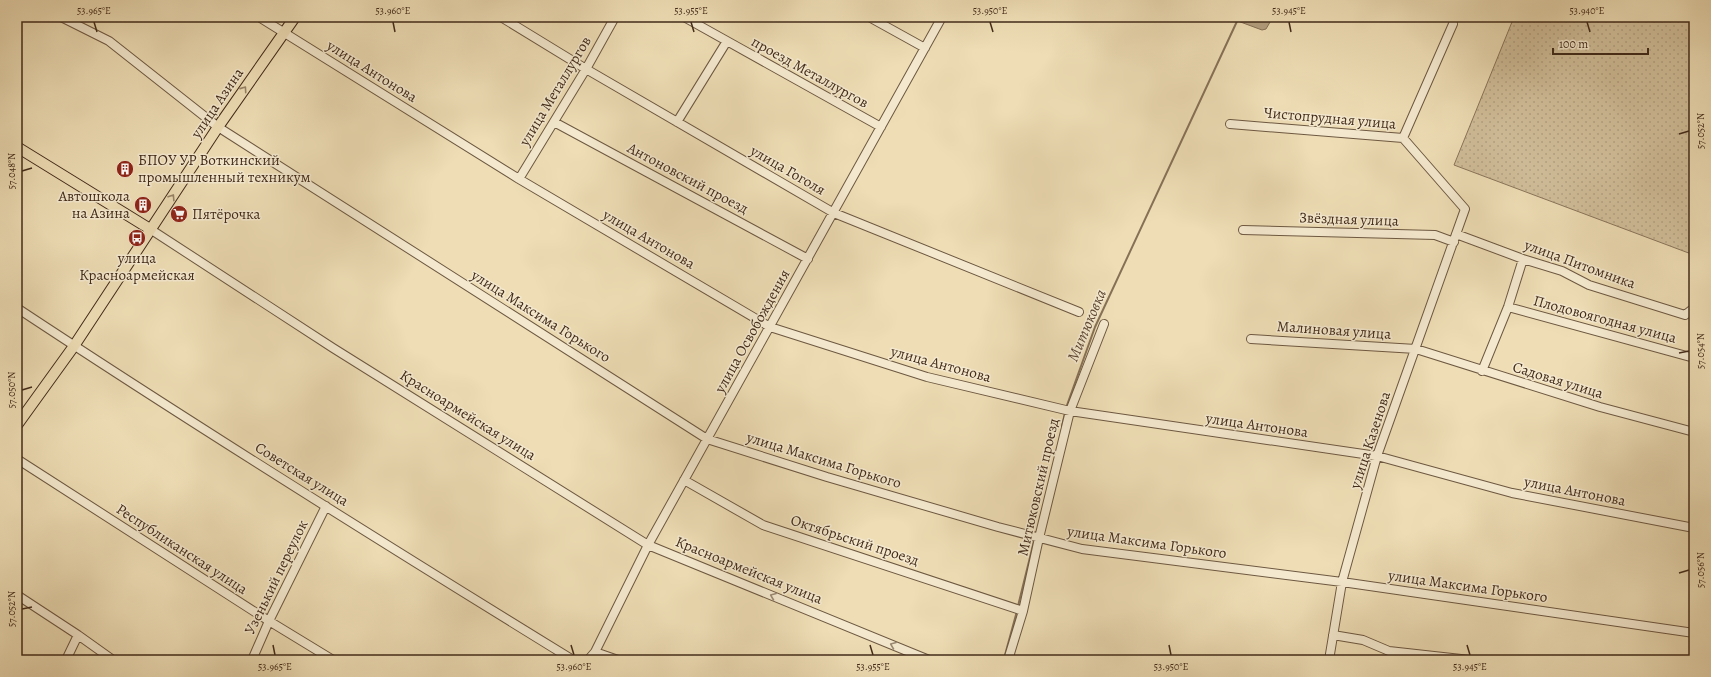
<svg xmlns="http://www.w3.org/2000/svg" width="1711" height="677" font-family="Alegreya,serif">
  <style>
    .park { fill: url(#park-dots); stroke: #8a755a }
    .water { fill: #b4a080; stroke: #867157 }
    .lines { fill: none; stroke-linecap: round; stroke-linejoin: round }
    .stream { stroke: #867157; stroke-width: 2 }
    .minor-casing { stroke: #6d5841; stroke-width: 10 }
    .major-casing { stroke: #422b1a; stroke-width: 12 }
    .minor { stroke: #f4e9cf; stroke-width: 8 }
    .major { stroke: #eeddb5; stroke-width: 10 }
    .oneway { stroke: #988468 }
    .oneway2 { stroke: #9b8a74 }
    .ticks { fill: none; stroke: #422b1a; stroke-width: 1.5 }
    .labels { text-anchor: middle; stroke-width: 3; stroke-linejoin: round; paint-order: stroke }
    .street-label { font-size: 15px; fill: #422b1a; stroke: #f4e9cf }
    .poi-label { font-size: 15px; fill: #422b1a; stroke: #f4e9cf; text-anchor: start }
    .water-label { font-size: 16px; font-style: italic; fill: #5e4834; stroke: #f4e9cf }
    .neatline { fill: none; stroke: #422b1a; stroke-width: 1.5 }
    .ticks-label { font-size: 10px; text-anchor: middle; fill: #422b1a }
  </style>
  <defs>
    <pattern id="park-dots" width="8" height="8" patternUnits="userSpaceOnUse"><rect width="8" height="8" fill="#d1bf9b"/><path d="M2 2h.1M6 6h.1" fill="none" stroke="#b5a485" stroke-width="1.8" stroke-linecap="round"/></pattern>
  </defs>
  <rect width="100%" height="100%" fill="#eeddb5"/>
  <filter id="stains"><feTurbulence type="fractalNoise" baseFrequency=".005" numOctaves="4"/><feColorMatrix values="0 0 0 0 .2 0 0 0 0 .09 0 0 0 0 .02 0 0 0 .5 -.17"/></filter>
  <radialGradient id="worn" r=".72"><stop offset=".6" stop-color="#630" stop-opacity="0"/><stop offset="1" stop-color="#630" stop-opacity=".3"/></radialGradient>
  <path class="park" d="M1514 17H1694V255L1454 165Z"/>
  <path class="water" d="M1227 17H1273L1266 29 1262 30Z"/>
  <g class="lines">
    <path class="stream" d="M1066 408 1095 327 1239 17
      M1062 426 1065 413
      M1018 606 1034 541
      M1005 655 1017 611"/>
    <defs>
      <path id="minor" d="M61 17 109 41 218 127 707 439 827 477 998 527 1082 549 1342 582 1694 633
        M259 17 519 179 770 327 927 377 1070 411 1377 456 1512 493 1694 528
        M501 17 586 69 834 213 1079 312
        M684 17 881 127
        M869 17 925 48
        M554 122 808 259
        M677 122 727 41
        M1230 124 1403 138 1465 209 1377 456 1342 582 1329 660
        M1403 138 1453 24
        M519 179 586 69 615 17
        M150 229 333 348 648 545 929 660
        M1243 230 1435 235 1454 242
        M1456 234 1523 259 1562 271 1589 285 1685 315 1694 308
        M1508 307 1694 358
        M17 308C200 429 386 545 573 660
        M1251 339 1416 349 1600 407 1694 432
        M1482 371 1508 307 1523 259
        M17 459 269 621 333 660
        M684 480 763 525 1023 611
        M17 595 78 635 113 660
        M1333 635 1363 640 1389 651 1470 660
        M595 652 618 660
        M66 660 78 635
        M252 660 269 621 326 506
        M588 660 595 652 648 545 942 17
        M1008 660 1023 611 1039 538 1070 411 1104 324"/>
      <path id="major" d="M17 147 150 229
        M17 425 74 346 218 127 295 17"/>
    </defs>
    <use href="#minor" class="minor-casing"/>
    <use href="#major" class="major-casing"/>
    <use href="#minor" class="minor"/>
    <use href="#major" class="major"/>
  </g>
  <defs><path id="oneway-chevron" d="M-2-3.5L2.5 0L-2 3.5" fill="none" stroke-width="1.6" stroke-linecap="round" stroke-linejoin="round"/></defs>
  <g class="oneway">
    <use href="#oneway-chevron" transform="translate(244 89) rotate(-55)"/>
    <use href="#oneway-chevron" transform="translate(172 197) rotate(-57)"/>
  </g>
  <g class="oneway2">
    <use href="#oneway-chevron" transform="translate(773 596) rotate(-158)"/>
    <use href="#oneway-chevron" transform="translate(893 645) rotate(-158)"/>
  </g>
  <path class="ticks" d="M94 22 97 32M393 22 395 32M691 22 694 32M990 22 993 32M1289 22 1291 32M1587 22 1590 32M1679 134 1689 131M22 171 32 168M1679 353 1689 351M22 390 32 387M1679 573 1689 570M22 609 32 607M273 645 275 655M571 645 574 655M870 645 873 655M1169 645 1171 655M1467 645 1470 655"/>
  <defs>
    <symbol id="building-disc" viewBox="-11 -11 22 22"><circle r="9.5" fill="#8f2418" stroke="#f4e9cf"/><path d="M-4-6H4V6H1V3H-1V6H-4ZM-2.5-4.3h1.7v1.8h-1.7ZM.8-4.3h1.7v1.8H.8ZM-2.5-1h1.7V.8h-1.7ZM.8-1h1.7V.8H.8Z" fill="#fff"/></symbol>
    <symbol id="supermarket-disc" viewBox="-11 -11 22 22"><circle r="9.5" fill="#8f2418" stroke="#f4e9cf"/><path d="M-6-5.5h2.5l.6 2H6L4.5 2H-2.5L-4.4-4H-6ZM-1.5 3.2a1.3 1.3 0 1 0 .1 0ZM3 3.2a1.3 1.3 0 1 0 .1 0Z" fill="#fff"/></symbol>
    <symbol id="bus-disc" viewBox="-11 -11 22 22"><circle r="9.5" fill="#8f2418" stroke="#f4e9cf"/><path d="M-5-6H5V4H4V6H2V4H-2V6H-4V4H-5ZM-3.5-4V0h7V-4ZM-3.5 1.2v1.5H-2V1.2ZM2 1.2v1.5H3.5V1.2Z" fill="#fff"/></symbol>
  </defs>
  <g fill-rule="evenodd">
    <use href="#building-disc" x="115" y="159" width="20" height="20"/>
    <use href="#building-disc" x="133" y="195" width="20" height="20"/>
    <use href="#supermarket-disc" x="169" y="204" width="20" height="20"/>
    <use href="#bus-disc" x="127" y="228" width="20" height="20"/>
  </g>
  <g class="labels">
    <g class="street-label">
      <text transform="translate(372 71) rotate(32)" y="5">улица Антонова</text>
      <text transform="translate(810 72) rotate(29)" y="5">проезд Металлургов</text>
      <text transform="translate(555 91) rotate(-59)" y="5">улица Металлургов</text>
      <text transform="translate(217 103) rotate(-56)" y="5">улица Азина</text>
      <text transform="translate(1330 118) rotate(5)" y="5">Чистопрудная улица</text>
      <text transform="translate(788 170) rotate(30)" y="5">улица Гоголя</text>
      <text transform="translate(688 178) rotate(28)" y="5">Антоновский проезд</text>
      <text transform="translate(1349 219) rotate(2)" y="5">Звёздная улица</text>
      <text transform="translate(649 239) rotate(30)" y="5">улица Антонова</text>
      <text transform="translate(1580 264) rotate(20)" y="5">улица Питомника</text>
      <text transform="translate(541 316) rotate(32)" y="5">улица Максима Горького</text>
      <text transform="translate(1605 319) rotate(15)" y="5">Плодовоягодная улица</text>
      <text transform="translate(1334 330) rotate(4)" y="5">Малиновая улица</text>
      <text transform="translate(752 331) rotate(-61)" y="5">улица Освобождения</text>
      <text transform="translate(941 364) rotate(15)" y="5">улица Антонова</text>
      <text transform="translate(1558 380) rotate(17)" y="5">Садовая улица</text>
      <text transform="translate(468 415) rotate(32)" y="5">Красноармейская улица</text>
      <text transform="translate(1257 425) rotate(8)" y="5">улица Антонова</text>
      <text transform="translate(1370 440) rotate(-72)" y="5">улица Казенова</text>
      <text transform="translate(824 460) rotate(17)" y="5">улица Максима Горького</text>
      <text transform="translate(302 474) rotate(32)" y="5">Советская улица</text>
      <text transform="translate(1038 487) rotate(-77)" y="5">Митюковский проезд</text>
      <text transform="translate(1575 491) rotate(11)" y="5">улица Антонова</text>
      <text transform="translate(855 540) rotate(18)" y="5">Октябрьский проезд</text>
      <text transform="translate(1147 542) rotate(8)" y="5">улица Максима Горького</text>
      <text transform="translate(182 549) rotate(33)" y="5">Республиканская улица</text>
      <text transform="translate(749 570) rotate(22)" y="5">Красноармейская улица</text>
      <text transform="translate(276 577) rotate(-64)" y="5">Узенький переулок</text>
      <text transform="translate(1468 586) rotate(8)" y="5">улица Максима Горького</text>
    </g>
    <g class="poi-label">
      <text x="138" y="165">БПОУ УР Воткинский<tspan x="138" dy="17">промышленный техникум</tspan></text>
      <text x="130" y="201" text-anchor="end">Автошкола<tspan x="130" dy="17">на Азина</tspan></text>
      <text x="192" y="219">Пятёрочка</text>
      <text x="137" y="263" text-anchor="middle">улица<tspan x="137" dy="17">Красноармейская</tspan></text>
    </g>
    <g class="water-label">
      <text transform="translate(1086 325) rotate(-67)" y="6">Митюковка</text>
    </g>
  </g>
  <rect width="1711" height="677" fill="none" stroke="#eeddb5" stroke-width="44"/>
  <path d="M1553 48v6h95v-6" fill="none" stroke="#422b1a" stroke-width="2"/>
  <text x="1559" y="48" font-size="12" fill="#422b1a" stroke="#f4e9cf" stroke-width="3" paint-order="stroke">100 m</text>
  <rect x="22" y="22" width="1667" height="633" class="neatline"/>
  <g class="ticks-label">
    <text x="94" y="14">53.965°E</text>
    <text x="393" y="14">53.960°E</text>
    <text x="691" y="14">53.955°E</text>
    <text x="990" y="14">53.950°E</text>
    <text x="1289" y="14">53.945°E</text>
    <text x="1587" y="14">53.940°E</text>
    <text transform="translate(1700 131) rotate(-90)" y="4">57.052°N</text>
    <text transform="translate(11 171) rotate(-90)" y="4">57.048°N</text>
    <text transform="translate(1700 351) rotate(-90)" y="4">57.054°N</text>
    <text transform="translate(11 390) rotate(-90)" y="4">57.050°N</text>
    <text transform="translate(1700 570) rotate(-90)" y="4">57.056°N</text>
    <text transform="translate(11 609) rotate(-90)" y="4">57.052°N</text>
    <text x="275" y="670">53.965°E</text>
    <text x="574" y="670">53.960°E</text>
    <text x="873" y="670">53.955°E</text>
    <text x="1171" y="670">53.950°E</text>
    <text x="1470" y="670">53.945°E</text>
  </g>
  <rect width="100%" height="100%" filter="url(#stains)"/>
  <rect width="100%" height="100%" fill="url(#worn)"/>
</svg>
